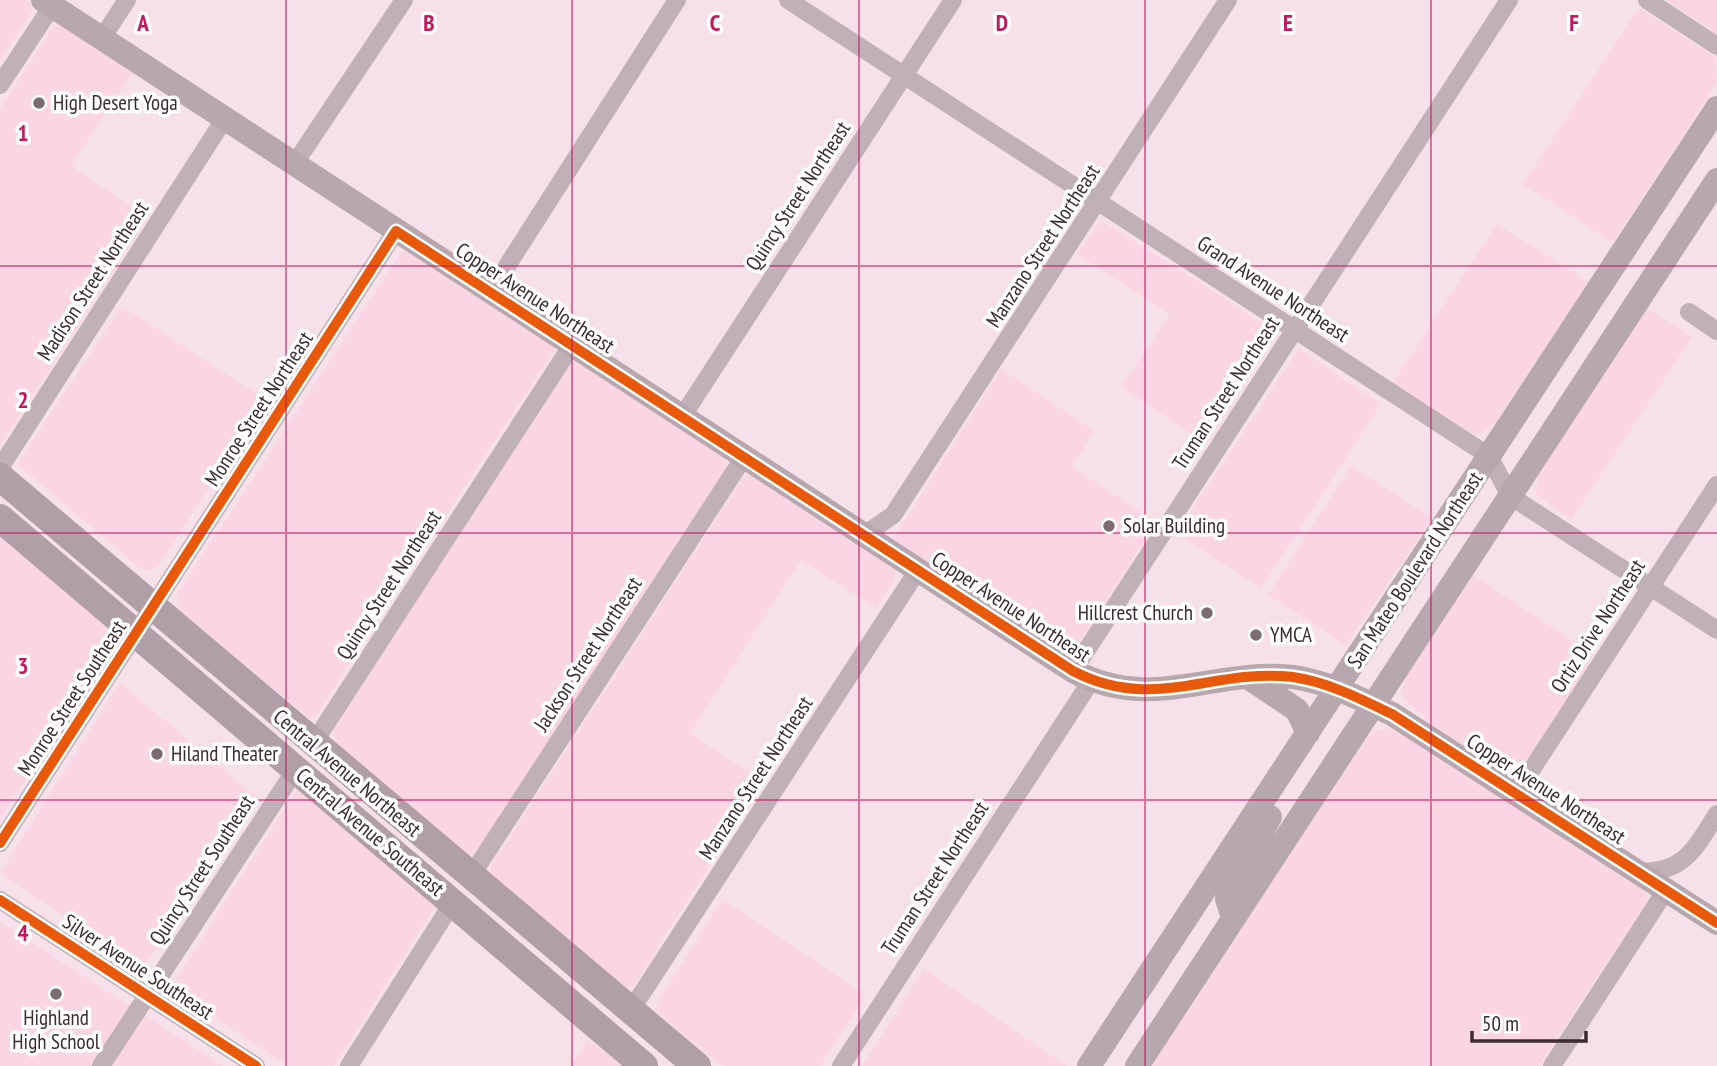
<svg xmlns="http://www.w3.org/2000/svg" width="1717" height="1066" font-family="'PT Sans Narrow',sans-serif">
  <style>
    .built { fill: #fad6e5 }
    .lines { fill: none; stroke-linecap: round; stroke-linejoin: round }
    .street { stroke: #c0b0b7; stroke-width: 18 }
    .secondary { stroke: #b7a7ae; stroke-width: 24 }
    .primary { stroke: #b19fa8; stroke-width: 28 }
    .cycleway-casing { stroke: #fff; stroke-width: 15 }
    .cycleway { stroke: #e8590c; stroke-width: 10 }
    .grid { fill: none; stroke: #c2185b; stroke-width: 2; stroke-opacity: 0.55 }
    .poi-dot { fill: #7c6b72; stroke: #fff; stroke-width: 2.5 }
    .labels { text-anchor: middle; stroke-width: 7; stroke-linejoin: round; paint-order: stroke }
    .poi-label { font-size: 21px; fill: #3b2c32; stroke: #fff; text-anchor: start }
    .street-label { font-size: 21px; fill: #3b2c32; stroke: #fff }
    .grid-label { font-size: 23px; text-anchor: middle; font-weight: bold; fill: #c2185b; stroke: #fff; stroke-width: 7; stroke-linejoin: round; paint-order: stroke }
  </style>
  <rect width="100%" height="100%" fill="#f6e0e9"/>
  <path class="built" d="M0 0H27L32 5V11L0 61Z
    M1666 0H1717V34Z
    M1639 8 1716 58 1717 82 1613 243 1523 184Z
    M64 25 133 71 71 166 148 218 0 446V109L54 26Z
    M1101 221 1232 303 1276 335 1207 444 1121 387 1170 314 1077 254Z
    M1497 224 1588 282 1496 422 1479 434 1469 432 1393 383Z
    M402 251H411L551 342 555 348 317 714 310 719 181 611 176 596Z
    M122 306 266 400 158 566 150 570 140 568 20 466 19 461Z
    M1647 308 1692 337 1571 520 1536 494 1538 473Z
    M1299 349 1381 404 1261 588 1176 533Z
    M577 361 723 454 726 467 480 847 467 855 336 744 333 729 570 364Z
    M1001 369 1094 431 1072 467 1156 522 1078 644 1070 648 989 603 898 544 894 538Z
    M1351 466 1432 518 1346 645 1268 595Z
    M749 474 891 565 896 570 895 579 876 608 801 560 690 733 763 782 633 986 626 989 496 879 490 873 491 866 743 478Z
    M0 527 121 633 0 819Z
    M1473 575 1594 655 1520 770 1512 774 1439 731 1405 699 1402 690 1407 675Z
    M120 683 255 796 143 968 0 873Z
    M1387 728 1429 747 1644 888 1648 899 1539 1066H1151L1366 739 1375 730Z
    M300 789 436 905 334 1066H289L175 992 171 987 295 792Z
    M722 899 866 995 820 1066H722L656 1011V1005Z
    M0 922 223 1066H0Z
    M924 969 1067 1066H862Z
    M588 1041 612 1058 621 1066H571Z"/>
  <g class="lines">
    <path class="street" d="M788 0 1489 456 1510 496 1717 630
      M1647 0 1717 46
      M102 38 127 0
      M0 85 52 6
      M295 163 404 0
      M504 300 507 266 677 0
      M1689 312 1717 331
      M682 417 953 0
      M0 468 225 118
      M864 535 893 515 1228 0
      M1073 671 1509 0
      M313 744 572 345
      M1517 792 1717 485
      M0 843 396 231
      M1639 872C1685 873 1695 848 1717 814
      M471 876 744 457
      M0 900 256 1066
      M631 1010 918 570
      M101 1066 296 769
      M349 1066 453 902
      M841 1066 1091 681
      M1552 1066 1666 890"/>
    <path class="secondary" d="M43 0 1073 671C1154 713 1211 668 1293 677 1328 682 1361 699 1392 714L1717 923
      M1249 678 1297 710 1308 733
      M1233 918 1227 899 1231 887 1270 817
      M1089 1066 1717 108
      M1137 1066 1717 180"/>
    <path class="primary" d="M0 477 697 1066
      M0 518 644 1066"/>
    <defs>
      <path id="cycleway" d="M0 843 396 231 1073 671C1154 713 1211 668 1293 677 1328 682 1361 699 1392 714L1717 923
        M0 900 256 1066"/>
    </defs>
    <use href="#cycleway" class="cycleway-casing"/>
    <use href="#cycleway" class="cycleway"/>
  </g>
  <path class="grid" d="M286 0V1066M572 0V1066M859 0V1066M1145 0V1066M1431 0V1066M0 266H1717M0 533H1717M0 800H1717"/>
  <g class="poi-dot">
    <circle cx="39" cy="103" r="7"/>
    <circle cx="1109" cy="526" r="7"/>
    <circle cx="1207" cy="613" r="7"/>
    <circle cx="1256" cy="635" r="7"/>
    <circle cx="157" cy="754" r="7"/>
    <circle cx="56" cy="994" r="7"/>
  </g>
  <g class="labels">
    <g class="poi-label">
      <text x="53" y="110">High Desert Yoga</text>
      <text x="1123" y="533">Solar Building</text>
      <text x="1193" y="620" text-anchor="end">Hillcrest Church</text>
      <text x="1270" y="642">YMCA</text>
      <text x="171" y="761">Hiland Theater</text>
      <text x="56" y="1025" text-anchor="middle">Highland<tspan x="56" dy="24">High School</tspan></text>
    </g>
    <g class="street-label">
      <text transform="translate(798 196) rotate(-57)" y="7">Quincy Street Northeast</text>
      <text transform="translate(1043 246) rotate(-57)" y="7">Manzano Street Northeast</text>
      <text transform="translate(93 281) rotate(-57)" y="7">Madison Street Northeast</text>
      <text transform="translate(1273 289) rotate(33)" y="7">Grand Avenue Northeast</text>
      <text transform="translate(535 298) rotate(33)" y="7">Copper Avenue Northeast</text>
      <text transform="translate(1226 393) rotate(-57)" y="7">Truman Street Northeast</text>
      <text transform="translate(259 409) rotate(-57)" y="7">Monroe Street Northeast</text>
      <text transform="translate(1415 570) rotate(-57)" y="7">San Mateo Boulevard Northeast</text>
      <text transform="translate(389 585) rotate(-57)" y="7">Quincy Street Northeast</text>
      <text transform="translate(1011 607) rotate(33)" y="7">Copper Avenue Northeast</text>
      <text transform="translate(1598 626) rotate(-57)" y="7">Ortiz Drive Northeast</text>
      <text transform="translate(588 654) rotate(-57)" y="7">Jackson Street Northeast</text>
      <text transform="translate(72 698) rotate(-57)" y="7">Monroe Street Southeast</text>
      <text transform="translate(347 773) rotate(40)" y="7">Central Avenue Northeast</text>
      <text transform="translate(756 778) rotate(-57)" y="7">Manzano Street Northeast</text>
      <text transform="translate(1546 789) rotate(33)" y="7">Copper Avenue Northeast</text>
      <text transform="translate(370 832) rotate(40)" y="7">Central Avenue Southeast</text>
      <text transform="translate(202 870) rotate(-57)" y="7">Quincy Street Southeast</text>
      <text transform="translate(935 878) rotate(-57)" y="7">Truman Street Northeast</text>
      <text transform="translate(138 967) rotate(33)" y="7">Silver Avenue Southeast</text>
    </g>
  </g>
  <g class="grid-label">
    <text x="143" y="31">A</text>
    <text x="429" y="31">B</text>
    <text x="715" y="31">C</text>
    <text x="1002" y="31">D</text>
    <text x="1288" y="31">E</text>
    <text x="1574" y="31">F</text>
    <text x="23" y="141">1</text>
    <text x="23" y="408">2</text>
    <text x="23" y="674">3</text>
    <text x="23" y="941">4</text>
  </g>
  <path d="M1472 1031v10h114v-10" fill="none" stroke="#3b2c32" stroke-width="3.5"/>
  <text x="1482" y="1031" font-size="21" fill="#3b2c32" stroke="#ffffff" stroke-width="5" paint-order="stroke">50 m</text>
</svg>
